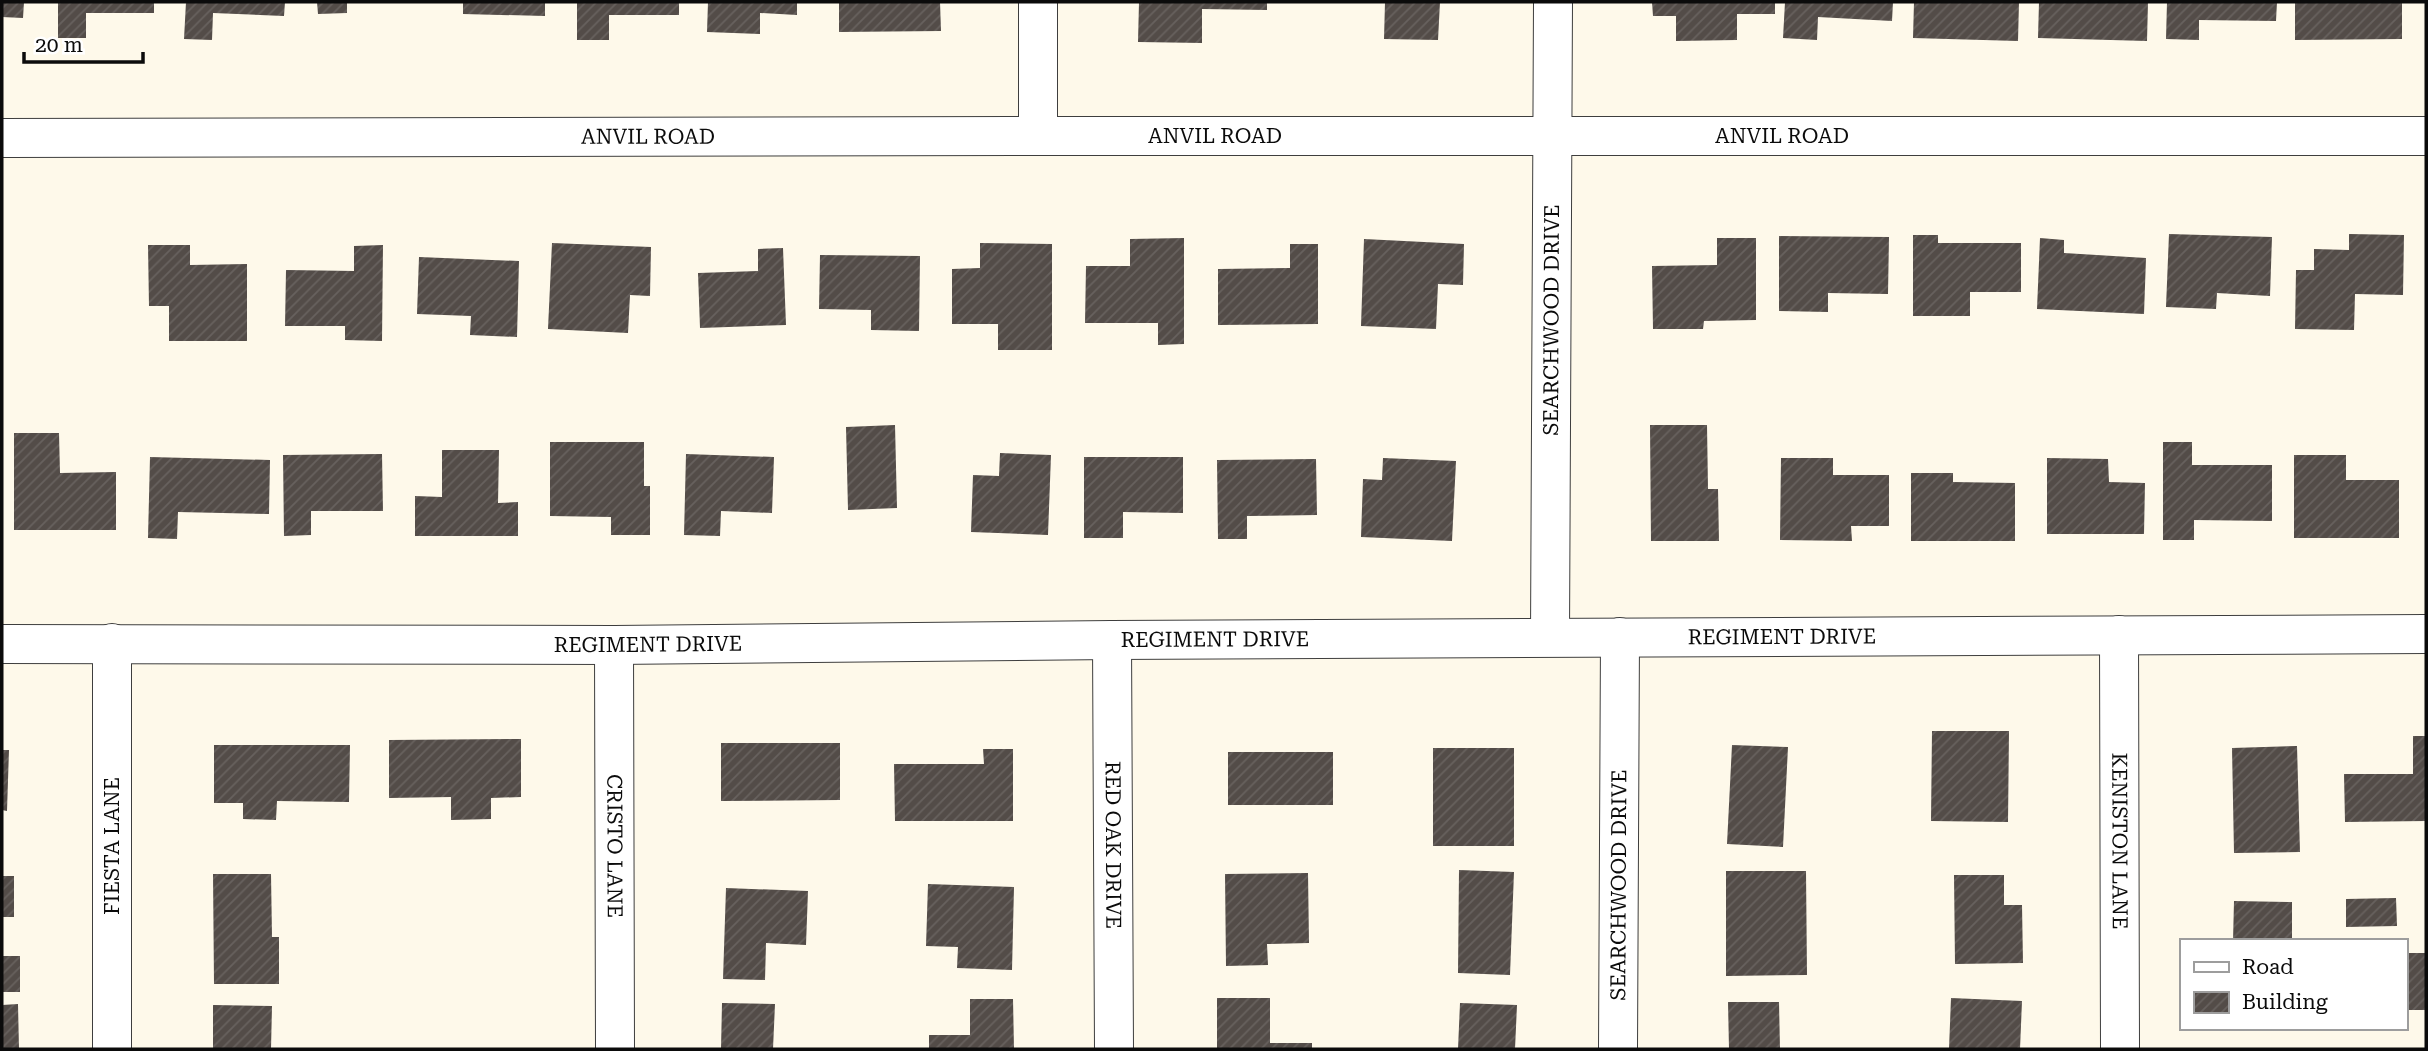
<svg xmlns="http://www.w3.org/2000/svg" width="2428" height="1051" font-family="'Roboto Serif',serif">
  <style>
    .building { fill: url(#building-hatch) }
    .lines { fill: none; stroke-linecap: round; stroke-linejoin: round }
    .minor-casing { stroke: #3e3e3e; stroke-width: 40 }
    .minor { stroke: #fff; stroke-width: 38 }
    .labels { text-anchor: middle; stroke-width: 7; stroke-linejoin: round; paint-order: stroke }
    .street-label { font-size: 21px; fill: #0b0b0b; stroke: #fff }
  </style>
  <defs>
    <pattern id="building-hatch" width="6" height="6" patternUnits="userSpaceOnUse" patternTransform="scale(1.75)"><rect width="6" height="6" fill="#534c48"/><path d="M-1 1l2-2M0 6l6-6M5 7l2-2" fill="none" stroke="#67615e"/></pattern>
  </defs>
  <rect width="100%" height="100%" fill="#fef9ea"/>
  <path class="building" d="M2 2H24L23 18 2 17Z
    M58 2H154V13H86V38H58Z
    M186 2H285L284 16 213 13 212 40 184 39Z
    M317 2H347V13L318 14Z
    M463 2H545V16L463 14Z
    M577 2H679V15H609V40H577Z
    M708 2H797V15L760 13V34L707 32Z
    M839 2H940L941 31 839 32Z
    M1139 2H1267V10L1202 9V43L1138 42Z
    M1385 2H1440L1438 40 1384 39Z
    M1652 2H1775V14H1737V40L1676 41V16H1653Z
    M1785 2H1893L1892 21 1818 17 1817 40 1783 38Z
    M1914 2H2019L2018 41 1913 38Z
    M2039 2H2148L2147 41 2038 38Z
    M2167 2H2277L2276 21 2199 20V40L2166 39Z
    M2295 2H2402V39L2295 40Z
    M2169 234 2272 237 2270 296 2217 293 2216 309 2166 307Z
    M2349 234 2404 235 2403 295 2355 294 2354 330 2295 329 2296 270H2314V249L2349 250Z
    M1913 235H1938V243H2021V292H1970V316H1913Z
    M1779 236 1889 237 1888 294 1828 293V312L1779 311Z
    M1184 238V344L1158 345V323H1085L1086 266H1130V239Z
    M1717 238H1756V320L1704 321 1703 329H1653L1652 266 1717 265Z
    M2040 238 2064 240V253L2146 258 2144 314 2037 309Z
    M1364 239 1464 244 1463 285 1438 284 1436 329 1361 326Z
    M552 243 651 247 650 296 630 295 628 333 548 329Z
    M980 243 1052 244V350H998V324H952V269L980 268Z
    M1290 244H1318V324L1218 325V269L1290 268Z
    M148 245H190V265L247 264V341H169V306H149Z
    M383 245 382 341 345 340V326H285L286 270 354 271V246Z
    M783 248 786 325 700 328 698 273 758 271V249Z
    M820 255 920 256 919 331 871 330V310L819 309Z
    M419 257 519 261 517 337 470 335 471 316 417 314Z
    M895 425 897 508 848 510 846 427Z
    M1650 425H1707L1708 489H1718L1719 541H1651Z
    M14 433H59L60 473 116 472V530H14Z
    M550 442H644V486H650V535H611V517L550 516Z
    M2163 442H2192V465H2272V521L2194 520V540H2163Z
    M442 450H499L498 503 518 502V536H415V496L442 497Z
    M1000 453 1051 455 1048 535 971 532 973 475 999 476Z
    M382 454 383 511H311V535L284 536 283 455Z
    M686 454 774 457 772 513 721 511 720 536 684 535Z
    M2294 455H2346V480H2399V538H2294Z
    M150 457 270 460 269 514 178 512 177 539 148 538Z
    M1084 457H1183V513L1123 512V538H1084Z
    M1383 458 1456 461 1452 541 1361 537 1363 479 1382 480Z
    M1781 458H1833V475H1889V526H1851L1852 541 1780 540Z
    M2047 458 2108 459 2109 482 2145 483 2144 534H2047Z
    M1316 459 1317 515 1247 516V539H1218L1217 460Z
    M1911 473H1953V482L2015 483V541H1911Z
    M1932 731H2009L2008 822 1931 821Z
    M2413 736H2426V821L2345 822 2344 774H2413Z
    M521 739V797L491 798V819L451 820V797L389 798V740Z
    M721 743H840V800L721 801Z
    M214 745H350L349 802 277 801 276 820 243 819V803H214Z
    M1732 745 1788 747 1783 847 1727 844Z
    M2297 746 2300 852 2234 853 2232 748Z
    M1433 748H1514V846H1433Z
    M983 749H1013V821H895L894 764H984Z
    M2 750H9L7 811 2 810Z
    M1228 752H1333V805H1228Z
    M1459 870 1514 872 1510 975 1458 973Z
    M1726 871H1806L1807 975 1726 976Z
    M1308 873 1309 943 1267 944 1268 965 1226 966 1225 874Z
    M213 874H271L272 937H279V984H214Z
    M1954 875H2004V905H2022L2023 963 1955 964Z
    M2 876H14V917H2Z
    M928 884 1014 887 1012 970 957 968 958 947 926 946Z
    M726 888 808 891 806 945 766 943 765 980 723 979Z
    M2396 898 2397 926 2346 927V899Z
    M2234 901 2292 902V941H2233Z
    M2405 953H2426V1010H2405Z
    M2 956H20V992H2Z
    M1217 998H1270V1043H1312V1049H1217Z
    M1951 998 2022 1001 2020 1049H1949Z
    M970 999H1013L1014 1049H929V1035H970Z
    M1728 1002H1779L1780 1049H1729Z
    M722 1003 775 1004 773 1049H721Z
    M1460 1003 1517 1005 1515 1049H1458Z
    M18 1004 19 1049H2V1005Z
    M213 1005 272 1006 271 1049H213Z"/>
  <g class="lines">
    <defs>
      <g id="minor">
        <path d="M1038 136V2"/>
        <path id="s1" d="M2 138 1038 136H2426"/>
        <path id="s2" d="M2119 635 2120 1049"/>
        <path id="s3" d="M1550 637 1553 2"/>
        <path id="s4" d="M1112 640 1114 1049"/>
        <path d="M112 643V1049"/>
        <path id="s5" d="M2 644 614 645 1112 640 2426 634"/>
        <path id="s6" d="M614 645 615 1049"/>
        <path id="s7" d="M1618 1049 1620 637"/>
      </g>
    </defs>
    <use href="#minor" class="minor-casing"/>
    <use href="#minor" class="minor"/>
  </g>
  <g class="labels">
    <g class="street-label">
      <text dy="7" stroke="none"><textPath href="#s1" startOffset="646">ANVIL ROAD</textPath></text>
      <text dy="7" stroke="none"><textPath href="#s1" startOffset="1213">ANVIL ROAD</textPath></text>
      <text dy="7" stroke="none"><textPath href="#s1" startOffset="1780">ANVIL ROAD</textPath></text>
      <text dy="7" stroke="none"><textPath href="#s3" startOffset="317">SEARCHWOOD DRIVE</textPath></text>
      <text dy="7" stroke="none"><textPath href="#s5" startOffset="1780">REGIMENT DRIVE</textPath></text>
      <text dy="7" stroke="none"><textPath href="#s5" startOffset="1213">REGIMENT DRIVE</textPath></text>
      <text dy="7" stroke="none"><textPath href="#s5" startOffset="646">REGIMENT DRIVE</textPath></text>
      <text dy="7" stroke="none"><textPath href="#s2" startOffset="206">KENISTON LANE</textPath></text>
      <text dy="7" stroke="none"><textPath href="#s4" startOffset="205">RED OAK DRIVE</textPath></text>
      <text transform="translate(112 846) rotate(-90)" y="7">FIESTA LANE</text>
      <text dy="7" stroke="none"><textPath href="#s6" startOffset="201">CRISTO LANE</textPath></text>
      <text dy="7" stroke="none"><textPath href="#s7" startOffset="164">SEARCHWOOD DRIVE</textPath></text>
    </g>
  </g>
  <rect width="2428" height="1051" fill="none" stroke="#0b0b0b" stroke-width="7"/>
  <rect x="2180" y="939" width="228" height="91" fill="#ffffff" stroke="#9d9d9d" stroke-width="2"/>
  <rect x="2194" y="962" width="35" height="10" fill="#ffffff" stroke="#9d9d9d" stroke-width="2"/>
  <text x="2242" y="974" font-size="21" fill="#0b0b0b">Road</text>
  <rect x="2194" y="992" width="35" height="21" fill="url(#building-hatch)" stroke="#9d9d9d" stroke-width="2"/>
  <text x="2242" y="1009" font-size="21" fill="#0b0b0b">Building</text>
  <path d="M24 52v10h119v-10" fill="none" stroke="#0b0b0b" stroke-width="3.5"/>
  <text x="35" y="52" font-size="21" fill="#0b0b0b" stroke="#ffffff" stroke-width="5" paint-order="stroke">20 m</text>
</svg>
